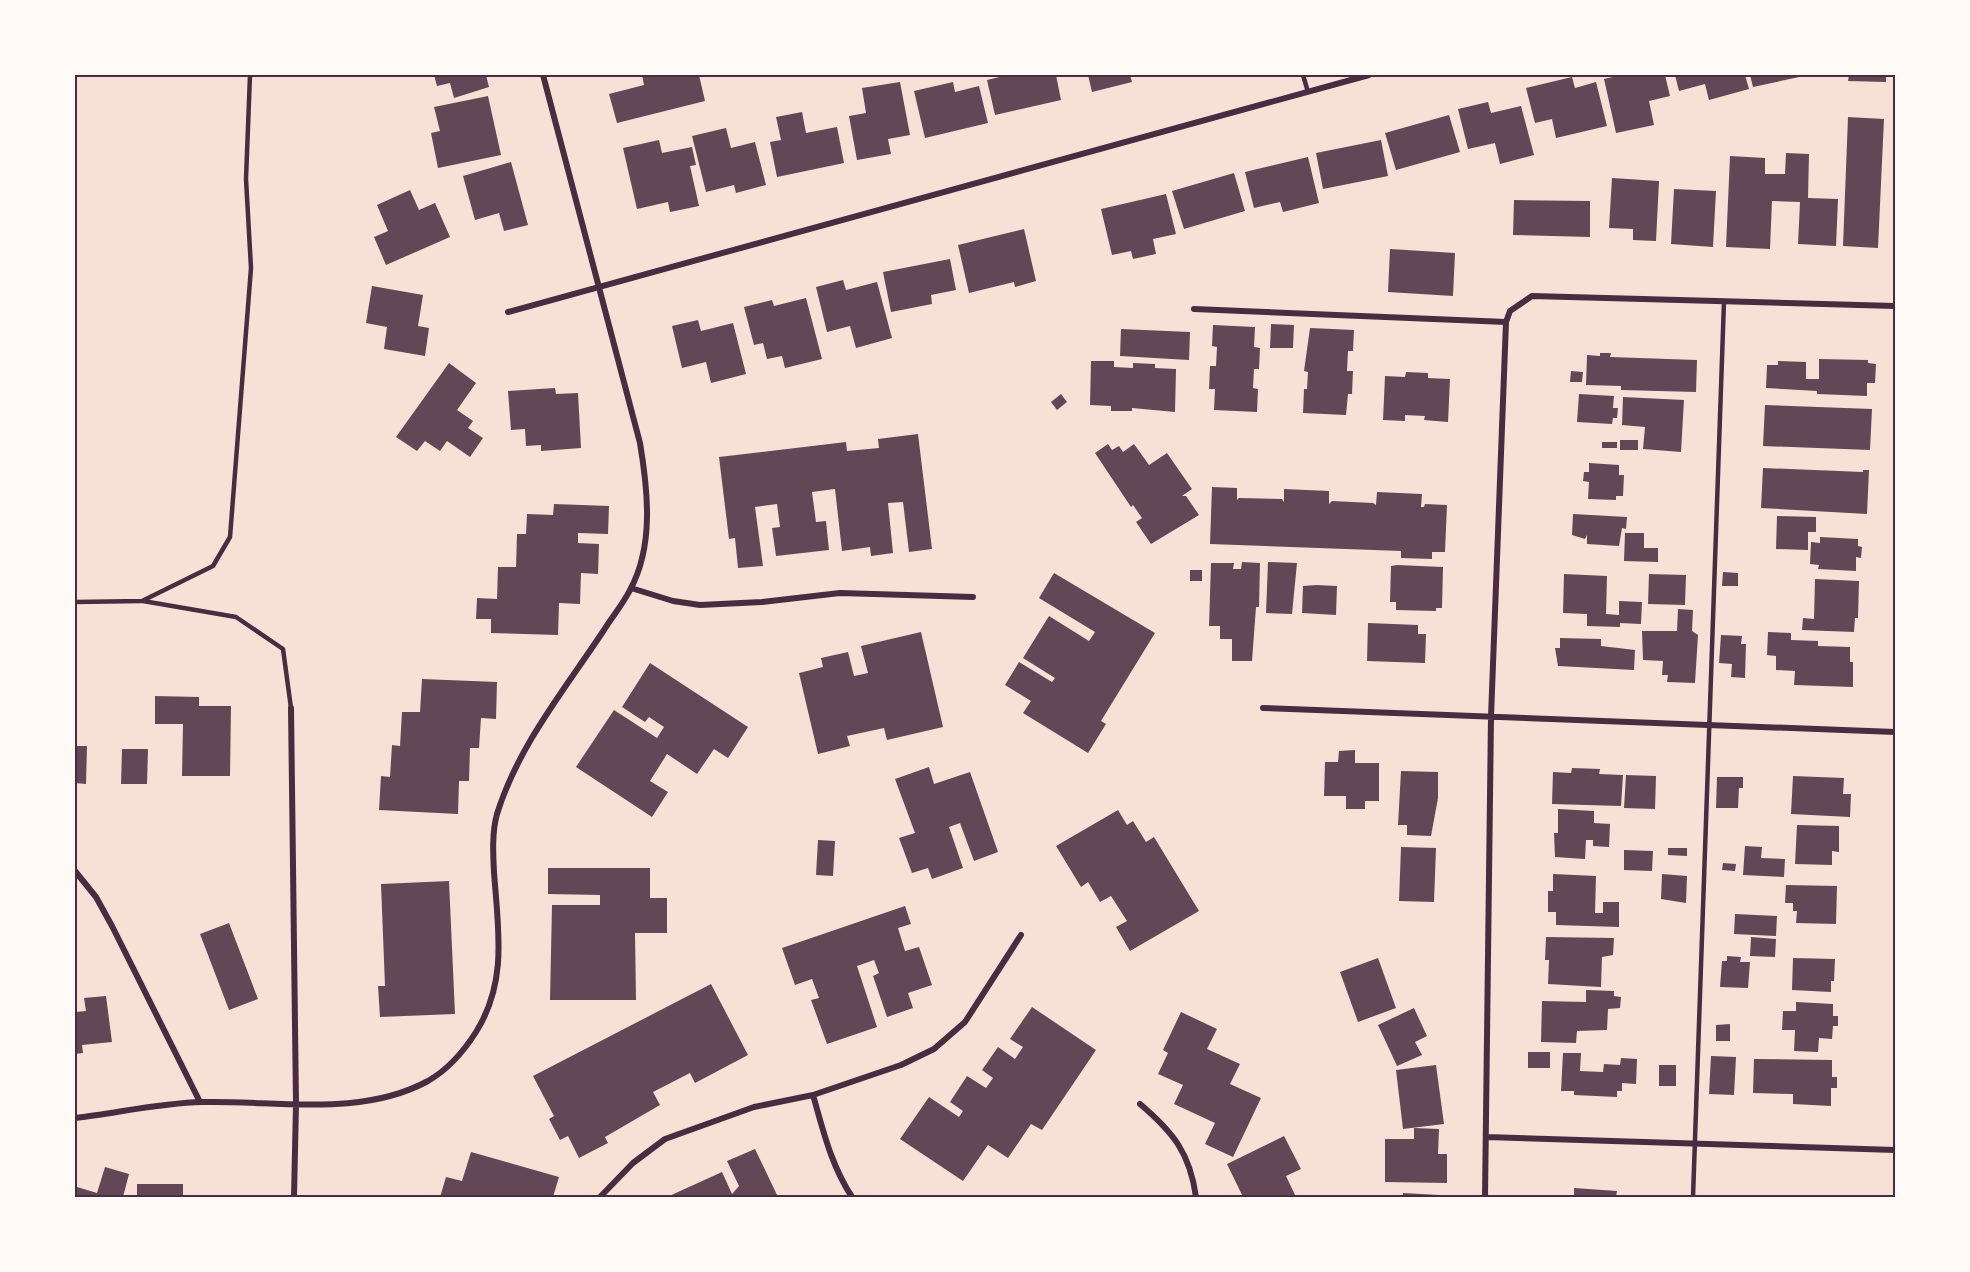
<svg xmlns="http://www.w3.org/2000/svg" width="1970" height="1272" font-family="Poppins,sans-serif">
  <style>
    .building { fill: #644757 }
    .lines { fill: none; stroke-linecap: round; stroke-linejoin: round }
    .service { stroke: #4a2c40; stroke-width: 4.5 }
    .minor { stroke: #4a2c40; stroke-width: 6 }
    .neatline { fill: none; stroke: #4a2c40; stroke-width: 2 }
  </style>
  <rect width="100%" height="100%" fill="#f7e1d7"/>
  <path class="building" d="M434 75H486L489 87 454 98 450 83 437 86Z
    M642 75H699L705 101 617 123 609 94 644 85Z
    M1008 75H1056L1061 100 995 115 987 80Z
    M1088 75H1130L1132 82 1092 92Z
    M1621 75H1665L1670 96 1649 101 1654 125 1616 133 1604 79Z
    M1675 75H1745L1749 89 1709 100 1705 84 1679 91Z
    M1750 75H1804V76L1753 87Z
    M1849 75H1886V82L1848 81Z
    M1572 77 1575 88 1596 82 1607 126 1556 138 1552 119 1535 123 1526 88Z
    M900 82 910 135 888 139 891 154 857 160 849 116 866 113 862 88Z
    M953 82 955 92 979 86 988 123 925 138 914 91Z
    M488 96 501 155 438 168 431 133 440 131 434 107Z
    M1488 102 1491 113 1521 106 1534 155 1500 164 1495 143 1468 149 1458 109Z
    M802 112 806 133 837 127 844 163 777 177 770 142 781 140 776 117Z
    M1449 115 1460 152 1396 170 1385 133Z
    M1848 117 1884 119 1878 248 1843 246Z
    M726 128 731 148 755 142 766 185 736 193 734 185 706 192 692 136Z
    M659 140 662 153 692 147 696 165 690 166 699 206 670 212 668 202 637 209 623 148Z
    M1381 140 1388 176 1323 189 1316 153Z
    M1786 153 1809 154 1808 198 1838 199 1836 246 1798 244 1800 202 1772 201 1770 249 1726 247 1730 156 1765 158V174H1785Z
    M1308 157 1319 203 1283 212 1280 202 1254 208 1245 172Z
    M511 162 528 225 504 231 499 213 475 220 463 176Z
    M1234 173 1245 211 1184 229 1172 191Z
    M1612 178 1659 181 1656 241 1633 240V229L1609 228Z
    M1674 189 1716 191 1713 247 1671 244Z
    M410 190 419 210 435 203 450 237 386 265 374 237 388 231 377 205Z
    M1166 194 1176 234 1153 239 1156 254 1133 259 1131 251 1112 255 1101 209Z
    M1514 200 1590 201V237L1513 235Z
    M1024 229 1036 281 1015 287 1014 282 969 293 958 245Z
    M1390 249 1455 253 1453 296 1388 292Z
    M950 259 956 290 931 295 932 304 891 312 883 272Z
    M843 280 846 290 877 282 892 338 856 348 850 326 827 332 816 287Z
    M372 286 423 295 418 326 429 328 425 356 384 349 387 327 366 323Z
    M806 298 822 359 785 368 782 356 767 359 763 343 754 345 744 307 772 300 774 306Z
    M698 320 701 331 733 323 746 374 711 383 706 362 682 368 672 326Z
    M1271 324 1294 325 1293 348H1270Z
    M1213 325 1255 327 1254 347 1260 348 1259 369H1254L1253 388 1258 389 1257 412 1214 410 1215 389H1209L1210 366H1216L1217 347 1212 346Z
    M1310 328 1354 330 1353 351H1348L1347 371H1353L1352 394H1348L1346 415 1303 413 1304 389H1307L1308 372 1304 371Z
    M1121 329 1190 332 1189 360 1120 356Z
    M1600 353H1611L1610 357 1697 360 1696 392 1621 390V386L1586 385 1587 355 1600 356Z
    M1819 359 1868 360V363L1876 364 1875 383H1867V396L1817 394V391L1766 388 1767 365H1778V361L1806 362V379H1819Z
    M1091 361H1114V367L1133 368V363L1155 364V368L1176 369 1175 412 1132 408V411H1111V406L1090 405Z
    M449 363 476 383 457 410 473 421 468 428 483 438 470 457 447 441 440 451 425 441 417 451 396 437Z
    M1571 371 1583 372 1582 382H1570Z
    M1406 372 1428 373V378L1450 379 1448 422 1424 420 1425 416 1405 415V421L1383 420 1385 376 1405 377Z
    M555 388 556 394 578 393 581 448 541 451V445L526 446 525 429 511 430 508 391Z
    M1061 394 1067 402 1057 410 1051 402Z
    M1579 394 1614 396 1613 408H1618L1617 418H1613L1612 424 1577 422Z
    M1623 397 1684 400 1681 452 1643 449 1645 427 1622 425Z
    M1765 405 1872 409 1870 450 1763 446Z
    M918 434 932 549 909 552 903 502 888 503 893 553 871 556 870 547 842 551 835 489 812 492 816 522 826 521 829 550 776 556 772 528 780 527 777 504 755 507 763 566 738 568 735 538 729 539 719 457 846 442 847 451 879 448 878 439Z
    M1620 440H1638V450H1620Z
    M1602 442H1617V448H1602Z
    M1108 444 1112 450 1119 446 1123 452 1134 444 1149 465 1167 453 1192 489 1182 496H1186L1199 515 1151 544 1136 522 1142 518 1133 505 1131 507 1095 453Z
    M1589 463 1619 465V475H1624L1623 496H1616V500L1588 499 1589 482 1583 481 1584 472H1589Z
    M1763 468 1863 472V470H1869L1867 514 1761 508Z
    M1212 487 1237 488V500L1239 498 1282 499 1284 502V489L1329 491V504L1332 501 1373 503 1376 505 1377 492 1422 494 1421 507H1424L1425 504 1447 505 1445 552H1432V559L1401 558V551L1210 544Z
    M554 504 609 506 608 534 578 533V543L599 544 598 574 581 573 580 604 559 603 558 635 491 633V619H476L477 598 497 599 498 567H516L517 534H526L527 514 553 515Z
    M1573 514 1627 517 1626 529 1622 528 1619 546 1587 544V535L1585 539 1572 535Z
    M1777 516 1816 517V532H1808V550L1776 549Z
    M1625 533H1644V548H1658V562L1624 561Z
    M1820 537 1858 539V546L1862 547 1861 558 1856 557V571L1818 569 1819 565 1810 564 1811 542 1820 543Z
    M1242 562 1260 563 1259 607H1256L1252 661H1232V639H1220V626H1209L1211 563H1234L1233 569H1241Z
    M1268 562 1297 563 1292 614 1266 613Z
    M1397 565 1443 567 1442 608H1436V611L1396 610V602H1390L1391 566Z
    M1190 570H1202V581H1190Z
    M1723 572 1738 573V586H1722Z
    M1054 573 1155 633 1101 721 1106 724 1088 753 1023 713 1031 701 1005 685 1019 662 1052 682 1055 678 1023 658 1049 616 1089 641 1095 632 1039 598Z
    M1564 574 1607 576 1606 614 1619 615V601L1642 602 1641 624 1620 623V627L1587 626V614L1563 613Z
    M1649 574 1686 575 1685 605 1648 604Z
    M1815 579 1859 581 1858 618H1855L1854 632 1802 630 1803 618 1814 619Z
    M1316 585 1337 586 1336 615 1302 613 1303 586Z
    M1678 609 1693 610 1692 631 1698 635 1695 683 1667 682 1668 675H1662L1663 661 1643 660 1642 631H1677Z
    M1368 623 1418 625V634H1426L1425 663 1367 661Z
    M921 632 943 727 887 740 884 728 847 736 850 746 818 754 799 673 823 667 821 658 848 652 854 676 868 673 861 646Z
    M1768 632 1791 633V640L1818 641V646L1850 647V662H1853V687L1794 685 1795 671 1776 670V656L1767 655Z
    M1721 635 1742 636 1741 644H1746L1745 678 1731 677 1732 664 1719 663Z
    M1560 638 1601 639V646L1635 650 1634 670 1558 666 1555 648H1560Z
    M650 663 748 727 728 758 714 749 697 774 667 754 650 781 668 792 652 817 576 767 614 710 657 738 664 727 649 717 645 722 622 707Z
    M422 679 497 682 496 719 481 718 479 748H470L469 781H459L458 814 379 810 381 776 390 777 392 745 400 746 402 712H420Z
    M155 696 199 697V706H231L230 776H182L183 724H155Z
    M75 746H87L86 784 75 783Z
    M122 749H148L147 784H121Z
    M1355 750V763H1379V801H1365V809H1346V796H1324L1325 762H1338L1339 751Z
    M929 767 934 784 970 772 998 852 974 861 960 823 949 827 963 868 932 879 928 868 912 873 899 838 915 833 895 779Z
    M1572 768 1600 769 1599 774 1623 775 1621 806 1552 804 1553 772 1571 773Z
    M1401 771 1438 772V798L1431 836 1407 835V825H1398Z
    M1626 775 1656 776 1655 809 1624 808Z
    M1793 776 1844 778 1843 794H1851L1850 817 1791 814Z
    M1717 777H1743V788H1739L1738 808H1716Z
    M1558 809 1594 811V823L1610 824 1609 847 1593 846V840H1586L1585 859 1555 857 1554 833H1558Z
    M1118 810 1127 825 1133 821 1146 842 1154 837 1199 911 1130 951 1116 927 1127 921 1111 896 1100 902 1088 882 1081 887 1056 846Z
    M1797 825 1839 826V852L1832 851V865L1795 864Z
    M818 840 835 841 833 876 816 875Z
    M1745 846 1762 847 1761 858 1785 859 1784 877 1743 875Z
    M1401 847 1436 848 1434 902 1399 901Z
    M1668 848H1687V856L1668 855Z
    M1624 850 1653 851 1652 871 1624 870Z
    M1723 863 1736 864 1735 871 1722 870Z
    M548 868H650V898H667V933H635L636 1000H550L552 905H600V895L548 894Z
    M1553 874 1596 876 1595 913H1603V902H1619V927L1556 925V912H1548V891H1553Z
    M1662 874 1687 876 1686 903 1661 899Z
    M449 881 455 1014 380 1017 378 986H385L381 884Z
    M1786 885 1837 886 1836 924 1796 923 1797 911H1793V903H1785Z
    M905 906 911 924 898 928 905 951 919 947 932 985 908 993 913 1008 887 1017 873 976 879 973 874 960 857 966 877 1027 827 1044 811 1000 819 998 812 979 795 985 782 948Z
    M1735 914 1777 916 1776 936 1734 934Z
    M229 923 258 999 229 1010 200 934Z
    M1546 937 1614 938 1613 955 1602 957 1601 987 1548 984 1549 960H1545Z
    M1751 937 1776 939 1775 957 1750 956Z
    M1727 956 1741 957 1740 962H1750L1748 988 1720 987 1722 961H1727Z
    M1378 958 1396 1008 1358 1022 1340 972Z
    M1793 958 1835 959 1834 981H1831V992L1792 990Z
    M711 984 748 1055 695 1083 690 1073 653 1092 660 1105 605 1137 608 1143 579 1158 568 1136 560 1140 549 1119 554 1116 533 1076Z
    M1586 990 1614 991V996L1621 997 1620 1008 1608 1009 1607 1030 1577 1031 1576 1043 1541 1042 1542 1001 1586 1002Z
    M106 996 112 1042 82 1045 83 1053 75 1054V1012L86 1011 84 998Z
    M1796 1002 1833 1004V1016H1838V1026H1833L1832 1039 1819 1038 1818 1052 1794 1051 1795 1030H1782L1783 1011H1796Z
    M1032 1007 1096 1050 1042 1130 1031 1124 1008 1158 988 1145 963 1181 900 1139 929 1097 959 1117 963 1111 950 1102 967 1076 986 1088 993 1078 982 1070 998 1047 1015 1059 1023 1047 1010 1039Z
    M1414 1008 1427 1036 1415 1042 1422 1055 1397 1066 1378 1025Z
    M1181 1012 1217 1029 1207 1049 1240 1064 1230 1084 1261 1098 1233 1157 1205 1144 1215 1123 1174 1104 1183 1085 1158 1074 1168 1053 1163 1050Z
    M1730 1024V1041H1716V1025Z
    M1528 1052H1550V1068H1528Z
    M1563 1053H1581L1580 1071 1603 1072 1604 1064 1620 1065 1621 1058 1637 1059 1636 1084 1622 1083V1091H1617V1097L1574 1095V1091H1561Z
    M1711 1056 1736 1057 1734 1095 1709 1094Z
    M1754 1059 1832 1060V1077H1837V1088H1831V1106L1793 1104V1094L1753 1093Z
    M1436 1065 1444 1124 1403 1129 1396 1070Z
    M1659 1065H1676V1086H1659Z
    M1414 1128 1439 1129 1438 1154H1447V1183L1385 1182V1139H1414Z
    M1284 1136 1301 1169 1286 1176 1296 1197H1243L1227 1164Z
    M755 1149 778 1197H667L722 1172 732 1194 739 1186 727 1161Z
    M471 1152 559 1177 553 1197H440L446 1177 462 1181Z
    M105 1167 129 1174 123 1197H75L77 1187 97 1193Z
    M137 1184H183V1197H137Z
    M1574 1188 1617 1191 1616 1197H1574Z
    M1403 1193 1439 1195V1197H1403Z"/>
  <g class="lines">
    <path class="service" d="M1303 75 1308 92
      M143 601 236 617 283 649 291 708
      M75 602 142 601 213 566 230 537 251 268 246 179 250 75
      M1693 1197 1724 301"/>
    <path class="minor" d="M1194 309 1506 322
      M508 312 1369 75
      M631 588 673 601 700 605 762 602 840 593 973 597
      M291 708 296 1104 294 1197
      M1263 708 1895 732
      M75 871 96 897 112 926 200 1102
      M813 1095C823 1130 831 1165 852 1197
      M1140 1104C1173 1132 1190 1153 1196 1197
      M75 1118C117 1113 160 1103 202 1102 275 1100 360 1118 428 1081 447 1070 464 1051 476 1032 508 981 498 929 494 872 493 853 492 832 497 814 518 746 565 689 604 630 612 617 623 604 630 590 654 546 648 491 640 443L543 75
      M1486 1137 1895 1150
      M600 1197 633 1163 665 1139 754 1107 813 1095 901 1065 934 1049 965 1022 1021 935
      M1485 1197 1491 717 1506 322 1510 311 1532 296 1895 306"/>
  </g>
  <rect width="1970" height="1272" fill="none" stroke="#fffaf5" stroke-width="153"/>
  <rect x="76" y="76" width="1818" height="1120" class="neatline"/>
</svg>
